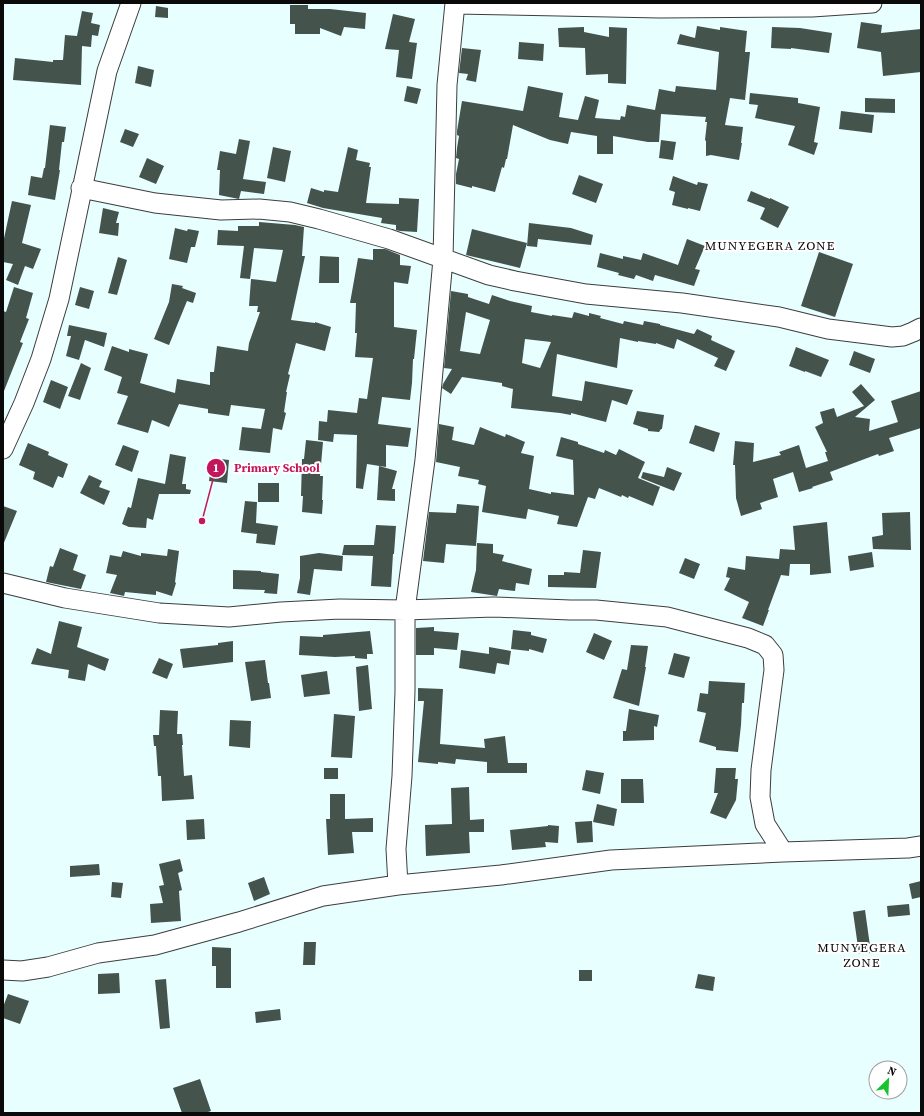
<svg xmlns="http://www.w3.org/2000/svg" width="924" height="1116" font-family="'Source Serif 4',serif">
  <style>
    .building { fill: #45534d; fill-rule: evenodd }
    .lines { fill: none; stroke-linecap: round; stroke-linejoin: round }
    .minor-casing { stroke: #3d3d3d; stroke-width: 21 }
    .minor { stroke: #fff; stroke-width: 19 }
    .labels { text-anchor: middle; stroke-width: 4; stroke-linejoin: round; paint-order: stroke }
    .quarter-label { font-size: 13px; letter-spacing: 1px; fill: #0a0a0a; stroke: #fff }
    .leader { fill: none; stroke: #c2185b; stroke-width: 1.5 }
    .callout-dot { fill: #c2185b; stroke: #fff; stroke-width: 1.5 }
    .mark-label { font-size: 12px; text-anchor: middle; font-weight: bold; fill: #fff }
    .callout-label { font-size: 12px; text-anchor: middle; font-weight: bold; fill: #c2185b; stroke: #fff; stroke-width: 4; stroke-linejoin: round; paint-order: stroke }
  </style>
  <rect width="100%" height="100%" fill="#e7ffff"/>
  <path class="building" d="M290 5H308V9H330L366 13 365 29 344 27 341 36 320 28V34H295V24H290Z
    M156 6 168 8V18L155 17Z
    M82 11 93 13 91 23 100 25 98 36 92 35 91 47 82 46 81 85 13 80 15 58 53 62V60H63L65 35 77 36Z
    M393 14 415 19 409 42 417 43 412 79 396 77 399 50 385 49Z
    M861 22 882 25 881 33 921 29V72L883 76 881 52 857 48Z
    M697 26 720 30V27L747 31 745 52H750L745 100 730 98 725 125 743 127 741 143H742L739 160 711 155 706 156V141L705 140 707 122H705L706 117 661 114 659 142H648L613 136V154H597V136L571 132 568 144 550 140 513 125 507 159H506L504 168 502 167 495 192 472 186V188L456 184V174L459 159 456 158 457 148 459 136 457 135V131L462 101 523 111 528 86 563 93 559 117 578 120 585 96 599 100 595 118 620 120 621 116 625 117 627 105 655 110 659 89 675 92 676 86 716 90 719 52 677 44 680 34 695 38Z
    M584 27V32L609 37V27L627 28 626 84 608 83V74L586 75 585 48 559 47 558 28Z
    M772 27 800 28 832 33 829 53 791 48V49L771 48Z
    M519 42 544 44 543 61 518 59Z
    M462 48 481 50 476 82 466 80 468 74 459 73Z
    M138 66 154 70 151 87 135 83Z
    M407 86 421 89 417 104 404 101Z
    M750 93 798 98V103L820 107 814 142 818 143 814 155 788 145 795 126 755 118 758 105 749 104Z
    M865 98 895 99V113L865 112Z
    M841 111 874 115 872 133 839 129Z
    M50 125 66 127 64 142H62L59 170H60L55 200 28 195 31 176 42 178 44 168H45Z
    M125 129 139 134 133 147 120 142Z
    M239 139 250 141 243 179 266 182 264 194 241 191 239 199 219 195 220 170H217L220 151 236 154Z
    M661 140 676 142 673 160 659 158Z
    M273 147 291 151 285 182 267 178Z
    M348 147 358 150 356 160 370 163 369 167H371L366 203 399 204V198L419 199 417 232 400 231 396 230V225L381 223 382 218 323 208 307 203 311 188 324 192V190L338 192Z
    M147 158 164 166 156 184 139 177Z
    M579 175 603 184 596 203 572 194Z
    M673 176 697 185 698 182 708 184 700 211 688 208V209L672 205 675 192 669 190Z
    M751 191 770 199V198L789 207 778 228 760 219 765 208 747 201Z
    M12 201 31 205 22 243 41 249 33 269 25 266 18 285 6 280 13 264 3 262V243Z
    M103 208 119 212 116 223H119L118 236 99 233Z
    M259 222 295 225 304 227 302 256H305L291 320 315 323V322L331 327 325 351 296 343 288 374 290 375 286 392H287L284 412 286 413 282 430 273 428 270 453 239 450 242 427 261 429 265 409 231 405 229 416 208 413V409L179 404 169 427 152 420 148 433 117 424 128 396 117 393 122 377 104 370 112 346 129 352V349L148 354 140 383 175 393 177 379 210 385V372H214L217 346 248 351 249 343 260 312H257L258 306H249L251 279 276 282 283 250 254 248 250 279 240 278 244 246 217 245 218 230 238 231V226H259Z
    M529 223 571 228 593 235 591 245 538 239 537 247 527 246Z
    M175 228 187 231 188 229 199 231 195 247H191L187 263 169 259Z
    M472 229 527 243 520 268 466 255Z
    M687 239 705 246 695 269 700 270 694 286 655 275 653 281 636 275 634 279 618 275 619 273 597 267 600 253 623 259V256L641 260 643 253 678 265Z
    M373 249H385L400 255V265L411 266 408 284 394 282V327L417 330 414 359H413L412 383 410 400 382 397 378 424 411 428 408 447 386 445V467L367 464 363 489 356 488 357 435 334 434 333 442 318 440 319 421 327 422 328 410 357 413 359 398 367 399 373 358 355 357 357 333H355L356 303H350L358 258 373 260Z
    M819 252 853 264 835 317 801 306Z
    M320 256 339 257V283H319Z
    M118 257 127 260 117 295 108 293Z
    M172 284 183 286 182 288 196 293 193 303 187 301 169 345 154 339 169 302Z
    M14 287 33 293 26 318 29 319 20 342 23 343 4 391 3 311 6 312Z
    M80 287 94 291 89 309 75 305Z
    M451 291 468 294V297L489 304 492 295 510 301 532 306 531 312 552 316V315L572 318 574 312 589 316V313L601 316 600 318 623 324 624 321 643 325 644 321 660 324V325L694 334 697 329 712 336 711 340 735 351 726 371 714 366 718 358 677 339 674 349 656 343V344L638 341V342L620 338 617 368 557 354 552 396 582 401 585 381 633 390 627 405 612 400 606 422 571 413V415L560 413 511 408 513 389 502 386V383L462 377 451 394 442 388 443 384 452 369 444 368ZM466 312 490 320 480 354 460 351ZM525 339 551 342 540 368 522 363Z
    M69 325 107 333 104 347 85 340 79 360 66 356 71 336H67Z
    M796 347 829 360 821 377 805 371V372L789 366Z
    M854 351 875 359 870 373 849 365Z
    M81 363 91 368 80 400 68 396Z
    M51 380 68 387 60 409 43 402Z
    M861 384 875 400 855 417 870 419 869 431 898 422 891 401 921 391V428L889 438 894 451 879 456 878 454 830 472 833 480 812 487 813 488 799 492 793 472 773 479 778 497 760 503 762 509 741 516 736 498 735 465H733L735 441 754 443 753 462 781 455 779 452 799 445 806 468 828 461 825 452H827L815 427 823 423 820 412 834 408 837 417 864 406 852 392Z
    M637 411 664 415 662 429H661L659 432 648 431V429L633 424Z
    M439 424 454 427 452 440 474 445 480 427 505 437 506 434 525 442 521 453 534 456 529 489 551 494V492L574 495 573 460 556 456 561 437 578 442V444L604 453 605 450 616 455 619 449 645 462 638 478 660 487 653 506 629 496 628 498 622 495 621 497 599 488 595 499 588 497 577 527 557 524 559 516 528 509 526 519 482 512 486 486 478 484 479 480 458 476 460 467 436 462Z
    M695 425 720 433 714 452 689 443Z
    M306 440 323 442 320 476H323L322 500H323L322 514 302 512 303 496H301L302 459H304Z
    M28 443 49 452 48 455 68 464 63 478 58 476 53 488 33 479 35 472 19 465Z
    M123 445 139 451 132 472 115 465Z
    M170 454 186 457 182 484H186V489L191 490 190 494H159L153 520 147 518 146 528 129 527 122 524 128 507 131 508 138 478 165 484Z
    M212 458 229 460 227 483 209 481Z
    M379 466 397 471 392 489H395V501L377 500Z
    M667 467 682 473 674 491 641 478 643 472 664 477Z
    M89 475 102 481 99 487 110 491 104 505 80 493Z
    M258 483H279V502H258Z
    M245 501 257 502 256 523 278 526 275 545 256 543 257 534 241 532Z
    M457 504 479 506 476 546 446 544 444 563 423 561 429 512 456 513Z
    M3 506 17 511 3 545Z
    M910 512 911 550 873 549 872 537 883 535 882 513Z
    M827 522 831 573 810 575V564H790L789 576 781 575 768 610H769L763 626 742 618 749 602 724 590 730 578 726 577 728 567 745 570 746 556 779 559 780 549 795 550 793 526Z
    M376 525 396 526 394 554H393L391 587 371 586 373 556 342 555 344 545H374Z
    M477 543 493 544V553L504 555 502 561 532 569 529 585 516 583 515 591 499 589 497 596 471 592 476 570Z
    M60 548 78 555 73 570 86 575 81 589 46 582 50 566 53 567Z
    M168 549 179 551 175 582 176 583 172 596 156 591V595L125 592 124 596 110 593 117 575 106 573 110 555 121 557 123 551 141 556V553L167 556Z
    M583 550 601 552 596 588 548 587V575H564V572L580 573Z
    M872 552 874 567 850 571 848 556Z
    M319 553 343 556 342 571 314 569 310 595 297 593 300 578V556Z
    M685 558 700 564 694 579 679 573Z
    M233 570 261 571V572L279 574 277 594 264 593 265 590 233 589Z
    M59 621 82 627 77 647 109 659 105 671 88 664 85 681 68 678 69 670 31 664 37 648 51 654Z
    M434 627V631L459 633 457 650 434 648V655H416V628Z
    M513 630 531 632V635L547 639 543 653 529 649V651L511 649Z
    M370 631 373 654H367V659L355 658V656L335 657 299 655 300 636 323 637V635Z
    M594 633 612 641 604 660 586 652Z
    M233 641V662L183 668 180 649 218 645V643Z
    M631 645 648 646 645 667H646L639 706 613 698 622 669 627 670Z
    M489 647 511 651 509 665 497 663 495 674 459 668 461 650 489 654Z
    M674 653 690 657 684 678 668 674Z
    M159 658 173 664 167 679 152 673Z
    M265 660 268 683H269L271 698 251 701 245 662Z
    M368 665 372 709 359 711 356 667Z
    M327 671 330 694 304 697 301 675Z
    M709 681 745 683 744 703H742L741 725 738 752 716 750V747L699 742 706 713 697 711 700 693 708 694Z
    M418 688 443 689 440 744 485 748 484 739 505 736 508 763H527V773H487V762L456 759 455 764 438 762V764L418 762 424 701H418Z
    M629 709 659 715 657 727 654 726V740L623 741V731H626Z
    M160 710 178 711 177 734H182L183 745H182L184 776 192 775 194 799 162 801 161 776H158L156 746H154L153 735H159Z
    M334 714 355 716 352 758 331 757Z
    M230 720 251 721 250 748 229 746Z
    M324 768H338V779H324Z
    M716 768H736L735 779H738L736 800 726 819 710 813 718 793H714Z
    M586 770 604 773 600 794 582 790Z
    M621 779H643L644 803H621Z
    M469 787 470 820 484 819V832H469L470 853 426 856 425 825 452 824 451 788Z
    M330 794H345V819L373 818V832H352L354 853 328 855 326 819H330Z
    M597 804 617 809 614 826 593 822Z
    M204 819 205 839 187 840 186 820Z
    M592 821 593 842 577 843 575 822Z
    M548 825 559 826 558 843 545 842 546 847 512 850 510 830 548 826Z
    M180 859 183 871 178 873 182 890 179 891 181 921 151 923 150 904 163 903 159 886 164 885 159 864Z
    M99 864 100 875 70 877V866Z
    M264 877 270 894 254 901 248 883Z
    M921 881V897L912 899 909 884Z
    M112 882 123 883 121 898 111 897Z
    M909 904 910 915 888 917 887 906Z
    M865 910 871 953 859 954 853 912Z
    M304 942H316L315 965H303Z
    M212 947 231 948V988H216V966H212Z
    M579 970H592V981H579Z
    M119 973 120 993 98 994V974Z
    M698 974 715 977 713 991 695 988Z
    M166 979 170 1028 160 1029 155 980Z
    M8 994 29 1001 20 1024 3 1018V1007Z
    M280 1009 281 1020 256 1023 255 1012Z
    M200 1079 211 1111 205 1113H182L173 1088Z"/>
  <g class="lines">
    <defs>
      <path id="minor" d="M455 4 660 8 812 7 872 3
        M81 188 155 203 221 210 259 209 290 212 319 219 389 239 489 275 515 281 586 294 682 303 779 317 828 329 892 337 903 336 913 332 921 328
        M3 449 24 403 41 359 59 299 107 71 131 3
        M3 583 65 598 159 613 229 617 281 612 340 609 405 610 494 607 570 610H596L667 617 748 638 765 645 773 655 774 670 761 770 760 797 765 824 783 852
        M398 885 396 849 402 776 405 691V610L425 460 443 259 447 85 455 3
        M3 970 22 971 48 967 98 953 155 945 239 922 323 896 398 885 501 875 611 860 783 852 908 848 921 846"/>
    </defs>
    <use href="#minor" class="minor-casing"/>
    <use href="#minor" class="minor"/>
  </g>
  <g class="labels">
    <g class="quarter-label">
      <text x="770" y="250">MUNYEGERA ZONE</text>
      <text x="862" y="952">MUNYEGERA<tspan x="862" dy="15">ZONE</tspan></text>
    </g>
  </g>
  <path class="leader" d="M202 521L216 468"/>
  <g class="callout-dot">
    <circle cx="202" cy="521" r="4"/>
    <circle cx="216" cy="468" r="10"/>
  </g>
  <g class="mark-label">
    <text x="216" y="472">1</text>
  </g>
  <g class="callout-label">
    <text x="277" y="472">Primary School</text>
  </g>
  <rect width="924" height="1116" fill="none" stroke="#0a0a0a" stroke-width="8"/>
  <g transform="translate(888 1080) rotate(24)"><circle r="19" fill="#ffffff" stroke="#9d9d9d"/>
  <path d="M0-3L7 15L0 10L-7 15Z" fill="#18c32f"/>
  <text y="-6" font-size="11" font-weight="bold" text-anchor="middle" fill="#0a0a0a">N</text>
  </g>
</svg>
